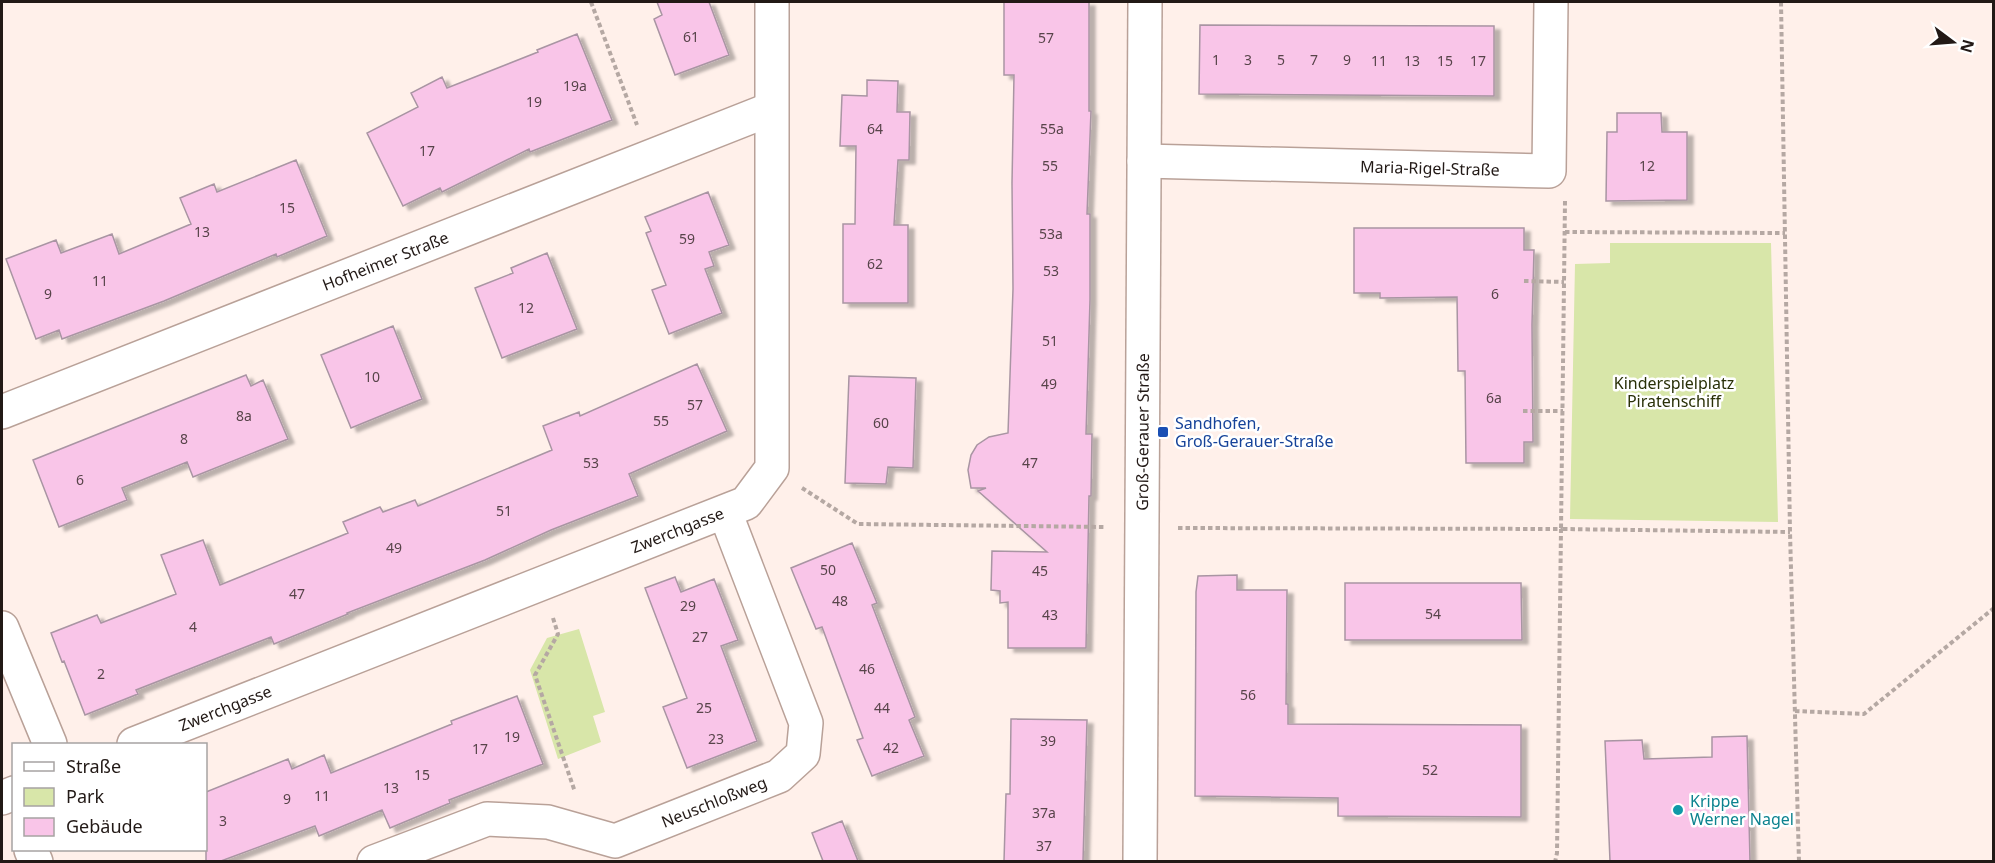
<svg xmlns="http://www.w3.org/2000/svg" width="1995" height="863" font-family="'Noto Sans',sans-serif">
  <style>
    .green { fill: #d8e6a9 }
    .building { fill: #f9c5e8; stroke: #a995a3; stroke-width: 1.5; filter: url(#shadow) }
    .lines { fill: none; stroke-linecap: round; stroke-linejoin: round }
    .minor-casing { stroke: #b9a198; stroke-width: 36 }
    .path { stroke: #b5a8a3; stroke-width: 4; stroke-dasharray: 4.5 3; stroke-linecap: butt }
    .minor { stroke: #fff; stroke-width: 33 }
    .transit-dot { fill: #1a4fb4; stroke: #fff; stroke-width: 2 }
    .culture-dot { fill: #0f9aa8; stroke: #fff; stroke-width: 2 }
    .labels { text-anchor: middle; stroke-width: 5; stroke-linejoin: round; paint-order: stroke }
    .number-label { font-size: 14px; fill: #58444a }
    .street-label { font-size: 16px; fill: #221916; stroke: #fff }
    .park-label { font-size: 16px; fill: #293007; stroke: #fff }
    .transit-label { font-size: 16px; fill: #164399; stroke: #fff; text-anchor: start }
    .culture-label { font-size: 16px; fill: #0d838f; stroke: #fff; text-anchor: start }
  </style>
  <defs>
    <filter id="shadow"><feDropShadow dx="6" dy="4" stdDeviation="1.5" flood-color="#0004"/></filter>
  </defs>
  <rect width="100%" height="100%" fill="#fff0ea"/>
  <path class="green" d="M1610 243H1771L1778 522 1570 519 1575 264 1610 263Z
    M579 629 605 712 593 716 601 742 558 759 530 670 547 638Z"/>
  <path class="building" d="M657 2H709L729 55 675 75 654 19 662 15Z
    M1004 2H1089V111H1091L1087 214H1090V300L1086 434H1092L1091 496H1089L1086 648H1008V602L1000 603V591L991 590 992 551 1047 552 978 491 986 488H971L968 470 971 455 977 445 989 437 1008 433 1013 289 1012 183 1014 75H1004Z
    M1200 25 1494 26V96L1199 94Z
    M577 34 612 120 530 152 529 149 442 192 440 188 403 206 367 133 418 107 411 93 442 77 447 88 538 52 537 50Z
    M867 80 898 81 897 112H910L909 160H898L894 225H908V303H843V224H855L856 146H840L842 95 867 96Z
    M1617 113H1661L1662 132H1687V200L1606 201 1607 132H1617Z
    M296 160 327 236 277 257 276 254 164 301 62 339 59 330 36 339 6 259 56 240 61 253 112 234 119 254 191 224 180 198 214 184 217 192Z
    M708 192 729 245 709 252 714 266 705 269 722 313 669 334 652 290 666 285 646 233 651 231 645 217Z
    M1354 228H1524V250H1534L1532 325 1533 442H1524V463H1466L1465 371H1458L1457 297 1380 298V293H1354Z
    M547 253 577 329 502 358 475 288 513 273 511 268Z
    M393 326 422 399 351 428 321 355Z
    M697 364 727 431 629 474 638 496 551 530 485 560 347 613 348 614 274 644 271 637 136 690 138 694 85 715 64 661 62 662 51 633 97 615 101 623 176 594 161 555 203 540 220 585 348 533 343 522 380 507 383 512 415 500 418 506 552 450 543 426 579 412 580 416Z
    M246 375 251 386 263 380 288 439 193 477 187 462 122 488 127 500 59 527 33 460Z
    M849 376 916 378 913 468 888 467 886 484 845 483Z
    M852 543 877 603 872 605 915 717 909 720 924 756 872 776 857 740 863 738 822 627 816 629 791 568Z
    M1237 575V590H1287L1286 704H1288V724L1521 725V817L1338 816V798L1195 796 1196 592 1198 576Z
    M675 577 681 592 714 579 738 640 721 646 757 741 687 768 663 707 687 698 645 588Z
    M1345 583H1521L1522 640H1345Z
    M517 696 543 764 449 800 450 803 390 828 382 810 319 836 315 826 221 861H206V792L288 759 292 769 324 755 331 773 452 724 451 721Z
    M1011 719 1087 720 1083 861H1004L1006 794H1010Z
    M1747 736 1750 861H1610L1605 741 1642 740 1644 759 1712 757V737Z
    M842 821 858 861H823L812 833Z"/>
  <g class="lines">
    <defs>
      <g id="minor">
        <path id="s1" d="M1144 161 1549 171 1551 2"/>
        <path id="s2" d="M2 412 771 109"/>
        <path d="M2 628 50 744"/>
        <path id="s3" d="M134 744 746 503 772 468V2"/>
        <path d="M2 798 14 793"/>
        <path d="M31 850 36 862"/>
        <path id="s4" d="M374 862 487 819 548 822 615 841 779 776 803 754 806 723 725 512"/>
        <path id="s5" d="M1140 862 1145 2"/>
      </g>
    </defs>
    <use href="#minor" class="minor-casing"/>
    <path class="path" d="M591 2 637 125
      M1781 2 1790 532 1799 862
      M1565 201 1561 529 1790 532
      M1565 232 1785 233
      M1524 281 1564 282
      M1523 411H1563
      M802 488 858 524 1105 527
      M1178 528 1561 529 1557 853 1555 862
      M553 618 558 634 535 675 575 792
      M1795 711 1864 714 1994 608"/>
    <use href="#minor" class="minor"/>
  </g>
  <rect class="transit-dot" x="1157" y="426" width="12" height="12" rx="3"/>
  <circle class="culture-dot" cx="1678" cy="810" r="6"/>
  <g class="labels">
    <g class="number-label">
      <text x="691" y="42">61</text>
      <text x="1046" y="43">57</text>
      <text x="1216" y="65">1</text>
      <text x="1248" y="65">3</text>
      <text x="1281" y="65">5</text>
      <text x="1314" y="65">7</text>
      <text x="1347" y="65">9</text>
      <text x="1379" y="66">11</text>
      <text x="1412" y="66">13</text>
      <text x="1445" y="66">15</text>
      <text x="1478" y="66">17</text>
      <text x="575" y="91">19a</text>
      <text x="534" y="107">19</text>
      <text x="875" y="134">64</text>
      <text x="1052" y="134">55a</text>
      <text x="427" y="156">17</text>
      <text x="1050" y="171">55</text>
      <text x="1647" y="171">12</text>
      <text x="287" y="213">15</text>
      <text x="202" y="237">13</text>
      <text x="1051" y="239">53a</text>
      <text x="687" y="244">59</text>
      <text x="875" y="269">62</text>
      <text x="1051" y="276">53</text>
      <text x="100" y="286">11</text>
      <text x="48" y="299">9</text>
      <text x="1495" y="299">6</text>
      <text x="526" y="313">12</text>
      <text x="1050" y="346">51</text>
      <text x="372" y="382">10</text>
      <text x="1049" y="389">49</text>
      <text x="1494" y="403">6a</text>
      <text x="695" y="410">57</text>
      <text x="244" y="421">8a</text>
      <text x="661" y="426">55</text>
      <text x="881" y="428">60</text>
      <text x="184" y="444">8</text>
      <text x="591" y="468">53</text>
      <text x="1030" y="468">47</text>
      <text x="80" y="485">6</text>
      <text x="504" y="516">51</text>
      <text x="394" y="553">49</text>
      <text x="828" y="575">50</text>
      <text x="1040" y="576">45</text>
      <text x="297" y="599">47</text>
      <text x="840" y="606">48</text>
      <text x="688" y="611">29</text>
      <text x="1433" y="619">54</text>
      <text x="1050" y="620">43</text>
      <text x="193" y="632">4</text>
      <text x="700" y="642">27</text>
      <text x="867" y="674">46</text>
      <text x="101" y="679">2</text>
      <text x="1248" y="700">56</text>
      <text x="704" y="713">25</text>
      <text x="882" y="713">44</text>
      <text x="512" y="742">19</text>
      <text x="716" y="744">23</text>
      <text x="1048" y="746">39</text>
      <text x="891" y="753">42</text>
      <text x="480" y="754">17</text>
      <text x="1430" y="775">52</text>
      <text x="422" y="780">15</text>
      <text x="391" y="793">13</text>
      <text x="322" y="801">11</text>
      <text x="287" y="804">9</text>
      <text x="1044" y="818">37a</text>
      <text x="223" y="826">3</text>
      <text x="1044" y="851">37</text>
    </g>
    <g class="street-label">
      <text dy="6" stroke="none"><textPath href="#s1" startOffset="286">Maria-Rigel-Straße</textPath></text>
      <text dy="6" stroke="none"><textPath href="#s2" startOffset="412">Hofheimer Straße</textPath></text>
      <text dy="6" stroke="none"><textPath href="#s5" startOffset="430">Groß-Gerauer Straße</textPath></text>
      <text dy="6" stroke="none"><textPath href="#s3" startOffset="584">Zwerchgasse</textPath></text>
      <text dy="6" stroke="none"><textPath href="#s3" startOffset="98">Zwerchgasse</textPath></text>
      <text dy="6" stroke="none"><textPath href="#s4" startOffset="358">Neuschloßweg</textPath></text>
    </g>
    <g class="park-label">
      <text x="1674" y="389">Kinderspielplatz<tspan x="1674" dy="18">Piratenschiff</tspan></text>
    </g>
    <g class="transit-label">
      <text x="1175" y="429">Sandhofen,<tspan x="1175" dy="18">Groß-Gerauer-Straße</tspan></text>
    </g>
    <g class="culture-label">
      <text x="1690" y="807">Krippe<tspan x="1690" dy="18">Werner Nagel</tspan></text>
    </g>
  </g>
  <rect width="1995" height="863" fill="none" stroke="#221916" stroke-width="6"/>
  <rect x="12" y="743" width="195" height="108" fill="#ffffff" stroke="#a7a3a2" stroke-width="1.5"/>
  <rect x="24" y="762" width="30" height="9" fill="#ffffff" stroke="#a7a3a2" stroke-width="1.5"/>
  <text x="66" y="773" font-size="18" fill="#221916">Straße</text>
  <rect x="24" y="788" width="30" height="18" fill="#d8e6a9" stroke="#a7a3a2" stroke-width="1.5"/>
  <text x="66" y="803" font-size="18" fill="#221916">Park</text>
  <rect x="24" y="818" width="30" height="18" fill="#f9c5e8" stroke="#a7a3a2" stroke-width="1.5"/>
  <text x="66" y="833" font-size="18" fill="#221916">Gebäude</text>
  <g transform="translate(1953 42) rotate(106)" stroke="#ffffff" stroke-width="4.5" paint-order="stroke">
  <path d="M0-4.5L10 22L0 15L-10 22Z" fill="#221916"/>
  <text y="-9" font-size="16" font-weight="bold" text-anchor="middle" fill="#221916">N</text>
  </g>
</svg>
